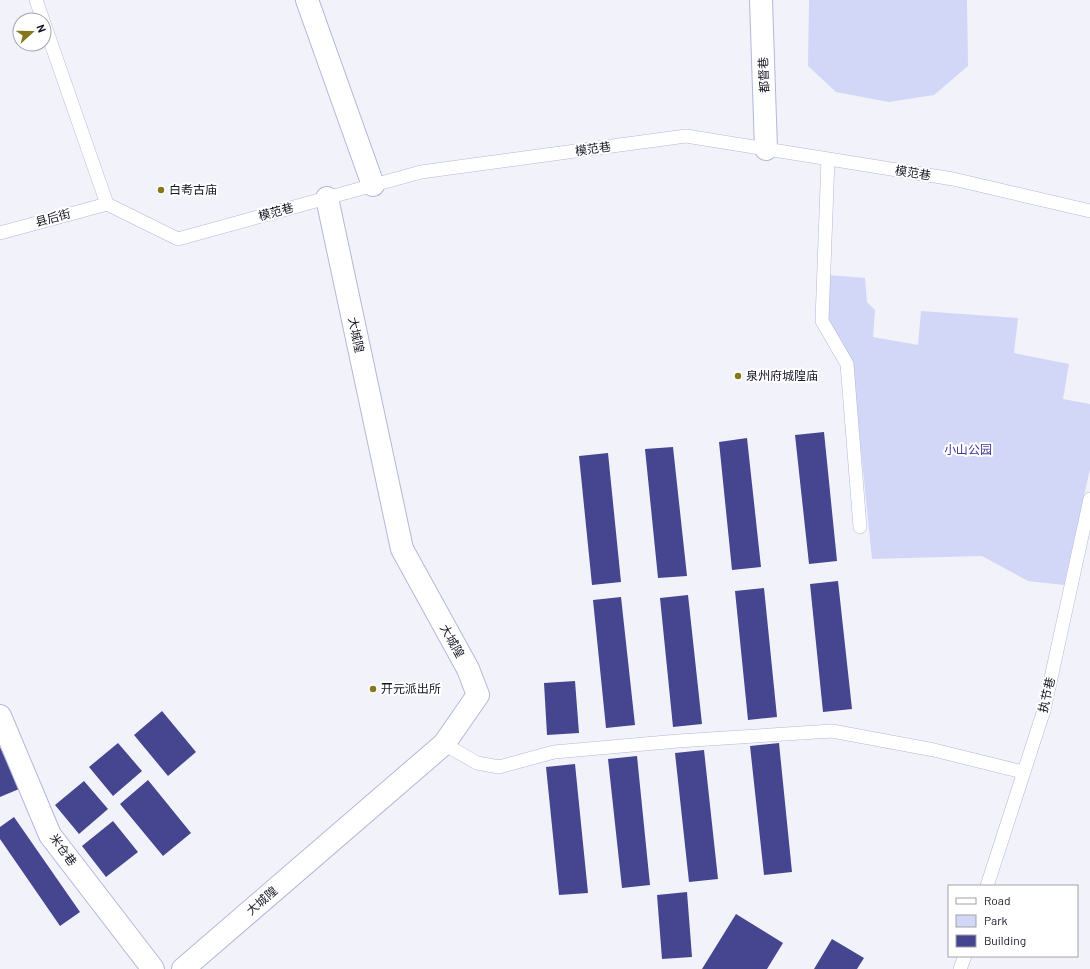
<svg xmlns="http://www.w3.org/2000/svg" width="1090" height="969" font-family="Barlow,'Noto Sans SC',sans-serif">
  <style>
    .green { fill: #d2d6f7 }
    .building { fill: #464590 }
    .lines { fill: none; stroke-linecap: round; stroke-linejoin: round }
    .service-casing { stroke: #b3b7d9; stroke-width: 14 }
    .minor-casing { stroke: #b3b7d9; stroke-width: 24 }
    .service { stroke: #fff; stroke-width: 13 }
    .minor { stroke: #fff; stroke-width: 22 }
    .poi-dot { fill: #85781c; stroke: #fff; stroke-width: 1.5 }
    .labels { text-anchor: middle; stroke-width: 4; stroke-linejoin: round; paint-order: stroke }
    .street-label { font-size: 12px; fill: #161724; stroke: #fff }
    .poi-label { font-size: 12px; fill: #161724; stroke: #fff; text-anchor: start }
    .park-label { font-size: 12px; fill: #3e3897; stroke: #fff }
  </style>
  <rect width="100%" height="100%" fill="#f2f3fa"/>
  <path class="green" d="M809 0H967L968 66 934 95 889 102 836 92 808 66Z
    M828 275 865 278 867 302 875 310 873 337 918 345 921 311 1018 318 1014 353 1069 364 1063 399 1090 404V469L1064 585 1028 581 982 556 872 559 852 361 826 319Z"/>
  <path class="building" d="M824 432 837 561 809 564 795 435Z
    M747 438 761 567 732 570 719 442Z
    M673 447 687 576 658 578 645 449Z
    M608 453 621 582 592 585 579 456Z
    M838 581 852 709 823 712 810 584Z
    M764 588 777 717 748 720 735 591Z
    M688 595 702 724 673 727 660 598Z
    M621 597 635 725 606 728 593 600Z
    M575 681 579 733 547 735 544 683Z
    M162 711 196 752 168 776 134 735Z
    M118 743 142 771 113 796 89 767Z
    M779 743 792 872 764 875 750 746Z
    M0 747 19 789 0 797Z
    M704 750 718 879 689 882 675 753Z
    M637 756 650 885 622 888 608 759Z
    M575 764 588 893 559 895 546 767Z
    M148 780 191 833 163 856 120 804Z
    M84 781 108 809 79 834 55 805Z
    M14 817 80 912 60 926 0 839V827Z
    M113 821 138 852 106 877 82 846Z
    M687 892 692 957 662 959 657 895Z
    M736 914 783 943 767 969H702Z
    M832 939 864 958 857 969H814Z"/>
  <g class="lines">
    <defs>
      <path id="service" d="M36 0 43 20
        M44 23 107 204
        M828 159 822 321 847 364 860 527
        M107 204 178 239 421 172 686 136 953 179 1090 211
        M0 233 107 204
        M444 744 477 763 499 767 554 752 678 741 832 731 934 750 1023 772
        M987 886 1044 710 1090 499
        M960 969 965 956"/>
      <path id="minor" d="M307 0 373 185
        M761 0 766 149
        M0 716 50 835 153 969
        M183 969 444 744 478 695 468 669 402 549 327 198"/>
    </defs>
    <use href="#service" class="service-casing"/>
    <use href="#minor" class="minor-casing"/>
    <use href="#service" class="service"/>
    <use href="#minor" class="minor"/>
  </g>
  <g class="poi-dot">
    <circle cx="161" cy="190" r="4"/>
    <circle cx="738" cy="376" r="4"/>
    <circle cx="373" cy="689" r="4"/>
  </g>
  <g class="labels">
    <g class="street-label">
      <text transform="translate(764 75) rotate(-92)" y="4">都督巷</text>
      <text transform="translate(593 149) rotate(-8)" y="4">模范巷</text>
      <text transform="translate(913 173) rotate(9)" y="4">模范巷</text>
      <text transform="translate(276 212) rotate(-15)" y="4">模范巷</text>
      <text transform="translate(53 218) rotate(-15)" y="4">县后街</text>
      <text transform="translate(356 335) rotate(78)" y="4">大城隍</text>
      <text transform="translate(452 641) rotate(61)" y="4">大城隍</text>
      <text transform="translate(1047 695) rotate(-77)" y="4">执节巷</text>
      <text transform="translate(63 850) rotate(54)" y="4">米仓巷</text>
      <text transform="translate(262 901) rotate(-41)" y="4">大城隍</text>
    </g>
    <g class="poi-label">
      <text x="169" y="194">白耇古庙</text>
      <text x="746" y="380">泉州府城隍庙</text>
      <text x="381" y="693">开元派出所</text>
    </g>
    <g class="park-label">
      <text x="968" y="454">小山公园</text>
    </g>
  </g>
  <rect x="948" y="885" width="130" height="72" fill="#ffffff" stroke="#a2a2a7"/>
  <rect x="956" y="898" width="20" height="6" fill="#ffffff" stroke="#a2a2a7"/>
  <text x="984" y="905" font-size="12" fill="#161724">Road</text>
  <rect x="956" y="915" width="20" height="12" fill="#d2d6f7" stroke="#a2a2a7"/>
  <text x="984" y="925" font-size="12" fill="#161724">Park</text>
  <rect x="956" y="935" width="20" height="12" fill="#464590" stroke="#a2a2a7"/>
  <text x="984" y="945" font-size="12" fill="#161724">Building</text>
  <g transform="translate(32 32) rotate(69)"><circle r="19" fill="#ffffff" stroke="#a2a2a7"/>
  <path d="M0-3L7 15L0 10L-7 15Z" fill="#85781c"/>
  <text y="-6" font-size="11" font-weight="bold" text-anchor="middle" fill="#161724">N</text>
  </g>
</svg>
